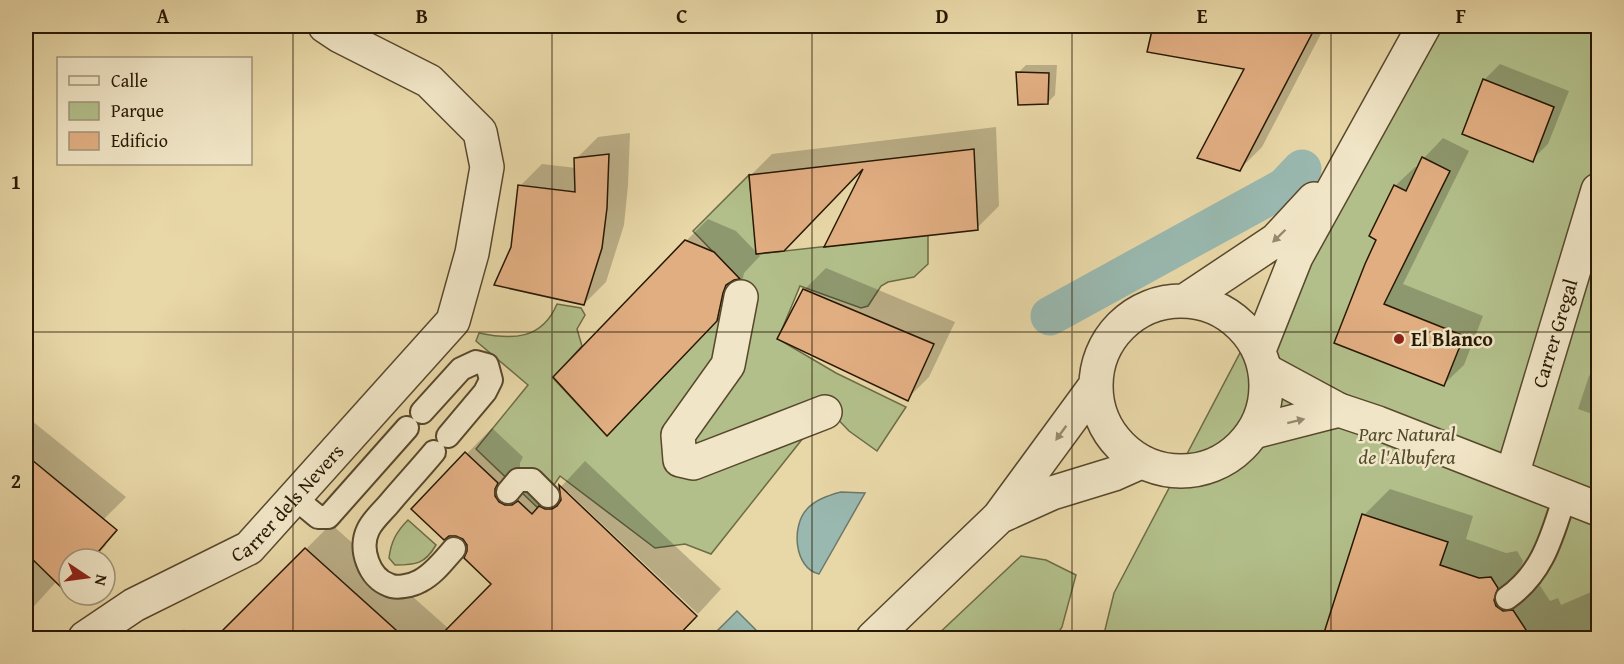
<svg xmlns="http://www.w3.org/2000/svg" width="1624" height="664" font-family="'Gentium Book Plus',serif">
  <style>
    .green { fill: #b2bf8a; stroke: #6d6c46; stroke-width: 1.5 }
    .water { fill: #99b8af; stroke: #6c786a; stroke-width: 1.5 }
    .shadow { fill: #0003 }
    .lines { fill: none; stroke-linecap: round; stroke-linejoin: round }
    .canal { stroke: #99b8af; stroke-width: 39 }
    .building { fill: #e1ae82; stroke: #281803; stroke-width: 1.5 }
    .service-casing { stroke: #58482c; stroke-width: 26 }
    .pedestrian-casing { stroke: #58482c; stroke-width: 36 }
    .minor-casing { stroke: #58482c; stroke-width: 36 }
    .tertiary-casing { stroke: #58482c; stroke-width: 36 }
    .service { stroke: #f0e5c6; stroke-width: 22 }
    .pedestrian { stroke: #f0e5c6; stroke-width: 33 }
    .minor { stroke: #f0e5c6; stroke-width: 33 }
    .tertiary { stroke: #f0e5c6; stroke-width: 33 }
    .oneway { fill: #96896e }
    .grid { fill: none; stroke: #281803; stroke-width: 1.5; stroke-opacity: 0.55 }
    .poi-dot { fill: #8f2418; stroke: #f0e5c6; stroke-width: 2 }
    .labels { text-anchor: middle; stroke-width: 5; stroke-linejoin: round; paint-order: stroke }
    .street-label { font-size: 20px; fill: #281803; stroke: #f0e5c6 }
    .poi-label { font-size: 20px; font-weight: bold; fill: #281803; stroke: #f0e5c6; text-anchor: start }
    .park-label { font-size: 20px; font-style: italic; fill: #514a2c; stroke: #f0e5c6 }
    .neatline { fill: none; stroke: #281803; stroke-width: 2 }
    .grid-label { font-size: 20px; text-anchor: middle; font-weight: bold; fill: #281803 }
  </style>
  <rect width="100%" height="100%" fill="#e8d7a7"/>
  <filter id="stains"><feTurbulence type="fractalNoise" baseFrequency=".00333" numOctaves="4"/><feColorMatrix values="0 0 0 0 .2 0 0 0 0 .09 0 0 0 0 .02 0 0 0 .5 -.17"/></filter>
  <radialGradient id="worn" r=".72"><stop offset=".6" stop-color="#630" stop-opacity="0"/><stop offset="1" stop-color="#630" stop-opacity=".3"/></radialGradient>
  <path class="green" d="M1420 26H1598V638H1103L1114 593 1328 185Z
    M749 175 757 254 928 235V264L914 277 888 282 881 286 868 306 861 308 800 286 778 339 836 373 906 407 877 451 849 431 827 408 711 554 685 544 655 548 560 476 538 508 476 449 528 385 476 341 479 333C512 340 542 340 557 304L581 308 585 315 577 329 582 346 553 378 607 436 748 288 693 231Z
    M408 520 436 545C425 564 416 565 395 565L389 558C391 542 396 532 408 520Z
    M1021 556 1046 560 1076 575 1062 627 1055 638H934Z"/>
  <path class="water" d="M841 492 865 493 819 574C794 568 791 526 807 509 815 500 829 495 841 492Z
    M737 611 764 638H710Z"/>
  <path class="shadow" d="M1155 26H1325L1262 147 1240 169 1247 67 1149 51Z
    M1500 64 1569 91 1548 144 1532 160 1484 80Z
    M1026 65H1057L1055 95 1047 103 1018 73Z
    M996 127 999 206 977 228 869 164 750 176 772 154Z
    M630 133 628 185 624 225 606 282 584 304 513 247 520 186 542 164 576 168V159L598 137Z
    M1443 138 1469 151 1403 284 1483 316 1464 365 1444 384 1336 342 1378 239 1395 186 1415 167 1418 168 1424 158Z
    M708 219 736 231 760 256 744 273 739 298 629 412 686 241Z
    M826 268 955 322 929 377 907 399 804 290Z
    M1598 366V416L1578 409 1589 376Z
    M26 416 126 497 94 529 106 545 94 559H69V585L57 581 26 615Z
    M492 428 523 457 520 463V470L544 477 558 490 585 461 721 589 698 614 568 492 566 495 696 617 676 638H217L331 524 449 629 493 584 464 538 413 509Z
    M1390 489 1473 516 1466 539 1506 553 1517 551 1523 561 1519 572 1529 585 1539 584 1550 601 1558 598 1561 605 1598 589V638H1324L1364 515Z
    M184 629 192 638H175Z"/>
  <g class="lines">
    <path class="canal" d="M1050 316 1285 187 1302 169"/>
  </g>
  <path class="building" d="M1153 26H1316L1240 171 1197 158 1244 69 1147 52Z
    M1016 72 1049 73 1048 104 1018 105Z
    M1483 79 1554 107 1533 162 1462 134Z
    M974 149 978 230 824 247 863 169 784 251 756 254 749 175Z
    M609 154 607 208 602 248 584 305 494 285 511 247 518 185 575 192 574 158Z
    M1422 157 1450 171 1384 304 1464 336 1444 386 1334 343 1365 264 1376 240 1369 236 1394 185 1406 191Z
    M685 240 714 252 740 279 734 280 726 285 723 293 717 321 607 436 553 377Z
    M803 289 934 344 908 401 777 339Z
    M465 452 498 483 495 489V496L499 502 505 505H512L518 501 532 514 539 506 545 509H552L557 506 561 500 559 485 697 616 675 639H437L491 584 464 558 467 551V545L463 539 456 536H449L444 540 411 509Z
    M26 455 117 530 92 559H69V595L26 553Z
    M1362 514 1448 542 1440 565 1479 578 1491 577 1498 588 1494 600 1496 606 1503 611 1513 610 1532 639H1322Z
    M305 548 406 639H214Z"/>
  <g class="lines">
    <defs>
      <path id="service" d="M422 412 461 369 476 362 487 365 491 380 485 392 448 436
        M434 452C419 470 403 487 388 505 381 513 372 521 368 530 359 549 369 578 389 585 397 589 413 585 420 581 434 574 444 560 454 549
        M508 492 518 480H532L548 496
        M295 498 318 517H328L407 428
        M1507 598C1543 573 1552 536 1565 496"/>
      <path id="pedestrian" d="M741 297 728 365 678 435 680 460 693 463 825 412"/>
      <g id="minor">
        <path d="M1265 370 1339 410 1378 423 1598 509"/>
        <path d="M1253 432 1339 410"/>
        <path id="s1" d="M1512 475 1598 190"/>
        <path id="s2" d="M85 638 134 605 249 548 453 321 472 253 487 167 480 132 429 81 340 36 325 26"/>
      </g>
      <path id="tertiary" d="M1186 300 1276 240 1314 199
        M1096 386a85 85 0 1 1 170 0a85 85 0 1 1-170 0Z
        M1259 350 1296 257 1424 26
        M1001 516 1052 493 1114 474 1141 462
        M873 638 999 517 1095 386"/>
    </defs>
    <use href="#service" class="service-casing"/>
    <use href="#pedestrian" class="pedestrian-casing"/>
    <use href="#minor" class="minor-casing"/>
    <use href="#tertiary" class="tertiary-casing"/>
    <use href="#service" class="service"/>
    <use href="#pedestrian" class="pedestrian"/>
    <use href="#minor" class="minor"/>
    <use href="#tertiary" class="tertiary"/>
  </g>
  <defs><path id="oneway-solid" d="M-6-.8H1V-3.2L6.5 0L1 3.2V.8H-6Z" transform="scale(1.5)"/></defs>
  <g class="oneway">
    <use href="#oneway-solid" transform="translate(1279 236) rotate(136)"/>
    <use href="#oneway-solid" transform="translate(1296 421) rotate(-14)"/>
    <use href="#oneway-solid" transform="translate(1061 433) rotate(126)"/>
  </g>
  <path class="grid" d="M293 26V638M552 26V638M812 26V638M1072 26V638M1331 26V638M26 332H1598"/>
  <circle class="poi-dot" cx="1399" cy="339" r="6"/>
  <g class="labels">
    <g class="street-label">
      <text dy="7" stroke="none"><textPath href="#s1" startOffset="148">Carrer Gregal</textPath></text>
      <text dy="7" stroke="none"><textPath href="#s2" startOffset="246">Carrer dels Nevers</textPath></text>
    </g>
    <g class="poi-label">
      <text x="1411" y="346">El Blanco</text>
    </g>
    <g class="park-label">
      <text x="1407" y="441">Parc Natural<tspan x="1407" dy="23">de l'Albufera</tspan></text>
    </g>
  </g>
  <rect width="1624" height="664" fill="none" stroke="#e8d7a7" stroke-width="66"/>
  <rect x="57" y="57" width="195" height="108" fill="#f0e5c6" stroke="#a09378" stroke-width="1.5"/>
  <rect x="69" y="76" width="30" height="9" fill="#f0e5c6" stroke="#a09378" stroke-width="1.5"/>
  <text x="111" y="87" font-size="18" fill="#281803">Calle</text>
  <rect x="69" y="102" width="30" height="18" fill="#b2bf8a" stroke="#a09378" stroke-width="1.5"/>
  <text x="111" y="117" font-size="18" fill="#281803">Parque</text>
  <rect x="69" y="132" width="30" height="18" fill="#e1ae82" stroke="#a09378" stroke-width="1.5"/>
  <text x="111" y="147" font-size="18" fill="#281803">Edificio</text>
  <g transform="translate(87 577) rotate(103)"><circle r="28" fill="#f0e5c6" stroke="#a09378" stroke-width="1.5"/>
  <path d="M0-4.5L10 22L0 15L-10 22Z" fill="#8f2418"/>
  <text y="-9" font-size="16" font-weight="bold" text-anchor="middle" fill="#281803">N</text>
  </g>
  <rect x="33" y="33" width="1558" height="598" class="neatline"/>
  <g class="grid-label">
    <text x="163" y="23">A</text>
    <text x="422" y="23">B</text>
    <text x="682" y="23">C</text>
    <text x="942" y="23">D</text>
    <text x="1202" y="23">E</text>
    <text x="1461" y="23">F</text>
    <text x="16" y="189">1</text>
    <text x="16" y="488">2</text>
  </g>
  <rect width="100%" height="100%" filter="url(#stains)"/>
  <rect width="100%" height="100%" fill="url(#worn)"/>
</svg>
